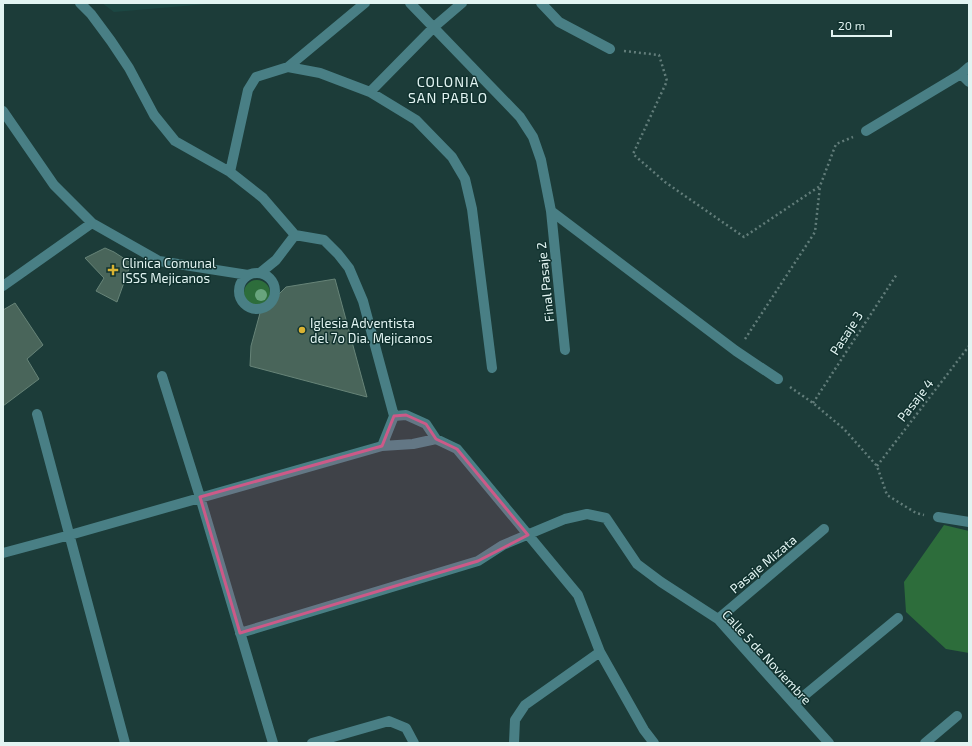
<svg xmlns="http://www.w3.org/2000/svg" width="972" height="746" font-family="'Exo 2',sans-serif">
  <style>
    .built { fill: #1c4743 }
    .green { fill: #2d6d3b }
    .building { fill: #49655a; stroke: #678478 }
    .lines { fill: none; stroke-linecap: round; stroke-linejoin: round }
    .path { stroke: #627d7a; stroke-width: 2.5; stroke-dasharray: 2 3; stroke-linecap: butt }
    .minor { stroke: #497f85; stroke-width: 10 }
    .tree { fill: #68a47d }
    .marked { fill: #cc5a88; fill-opacity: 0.2; stroke: #cc5a88; stroke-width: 3; stroke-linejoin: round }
    .poi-dot { fill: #dab333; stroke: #11322f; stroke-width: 1.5 }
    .labels { text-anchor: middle; stroke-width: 3; stroke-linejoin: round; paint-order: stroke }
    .poi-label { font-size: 13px; fill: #e2f4f2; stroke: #11322f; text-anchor: start }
    .street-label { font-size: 13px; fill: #e2f4f2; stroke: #11322f }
    .neighbourhood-label { font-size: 14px; letter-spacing: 1px; fill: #e2f4f2; stroke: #11322f }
  </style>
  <rect width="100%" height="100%" fill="#1c3c39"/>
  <path class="built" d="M102 3H219L114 12Z"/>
  <path class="green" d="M244 293a13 13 0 1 1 26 0a13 13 0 1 1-26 0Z
    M944 525 969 531V653L946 649 906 612 904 582Z"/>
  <path class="building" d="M105 248 114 252 131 263 117 302 96 291 104 278 85 258Z
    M335 279 361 375 367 397 250 366 251 346 260 313 286 287Z
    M15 303 43 345 27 359 39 379 3 406V310Z"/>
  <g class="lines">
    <path class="path" d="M624 51 659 55 667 81 633 154 665 182 744 237 820 186 836 144 853 137
      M745 339 815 232 820 186
      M790 387 813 403 844 429 877 466 887 495 916 513 924 515
      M813 403 897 274
      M877 466 969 346"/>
    <path class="minor" d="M80 3 91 14 111 41 129 68 154 115 175 141 230 172 263 198 295 235 324 240 338 254 349 268 363 301 394 416 382 446
      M410 3 520 117 533 137 541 160 551 211 736 351 778 379
      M541 3 559 22 610 49
      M288 67 365 3
      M961 74 969 82
      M370 92 434 27 462 3
      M3 111 54 185 92 223 159 261 248 275
      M866 131 961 74 969 67
      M230 172 248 90 256 77 288 67 320 73 370 92 416 120 452 157 465 179 472 209 492 368
      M551 211 565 350
      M239 291a18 18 0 1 1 36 0a18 18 0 1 1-36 0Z
      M260 273 276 260 295 235
      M3 286 92 223
      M162 376 200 497 273 743
      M37 414 125 743
      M394 416 406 415 426 424 436 439
      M938 517 969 522
      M3 553 70 535 382 446 413 444 436 439 457 449 578 595 600 652 644 730 654 743
      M718 619 824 529
      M240 633 478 561 503 545 565 519 587 514 606 518 637 564 661 582 718 619 829 743
      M794 704 898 618
      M312 743 389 721 406 728 414 743
      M514 743 515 720 525 705 600 652
      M925 743 957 716"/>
  </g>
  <circle class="tree" cx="261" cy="295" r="6"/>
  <path class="marked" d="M406 415 426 424 436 439 457 449 528 535 478 561 240 633 200 497 382 446 394 416Z"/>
  <g class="poi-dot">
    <path d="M111 264h4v4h4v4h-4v4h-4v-4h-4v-4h4z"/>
    <circle cx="302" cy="330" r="4"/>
  </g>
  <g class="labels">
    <g class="poi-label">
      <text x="122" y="268">Clinica Comunal<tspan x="122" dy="15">ISSS Mejicanos</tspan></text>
      <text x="310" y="328">Iglesia Adventista<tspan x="310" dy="15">del 7o Dia. Mejicanos</tspan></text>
    </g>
    <g class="street-label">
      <text transform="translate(545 282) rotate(-96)" y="5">Final Pasaje 2</text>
      <text transform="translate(846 333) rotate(-57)" y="5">Pasaje 3</text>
      <text transform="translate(915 400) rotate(-52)" y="5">Pasaje 4</text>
      <text transform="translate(763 564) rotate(-40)" y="5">Pasaje Mizata</text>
      <text transform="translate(767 657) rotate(47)" y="5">Calle 5 de Noviembre</text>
    </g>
    <g class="neighbourhood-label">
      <text x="448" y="87">COLONIA<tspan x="448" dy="16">SAN PABLO</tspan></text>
    </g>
  </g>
  <rect width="972" height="746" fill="none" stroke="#e2f4f2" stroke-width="8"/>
  <path d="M832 30v6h59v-6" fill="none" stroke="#e2f4f2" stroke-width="2"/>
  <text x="838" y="30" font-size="12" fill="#e2f4f2" stroke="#11322f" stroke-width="3" paint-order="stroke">20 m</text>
</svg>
